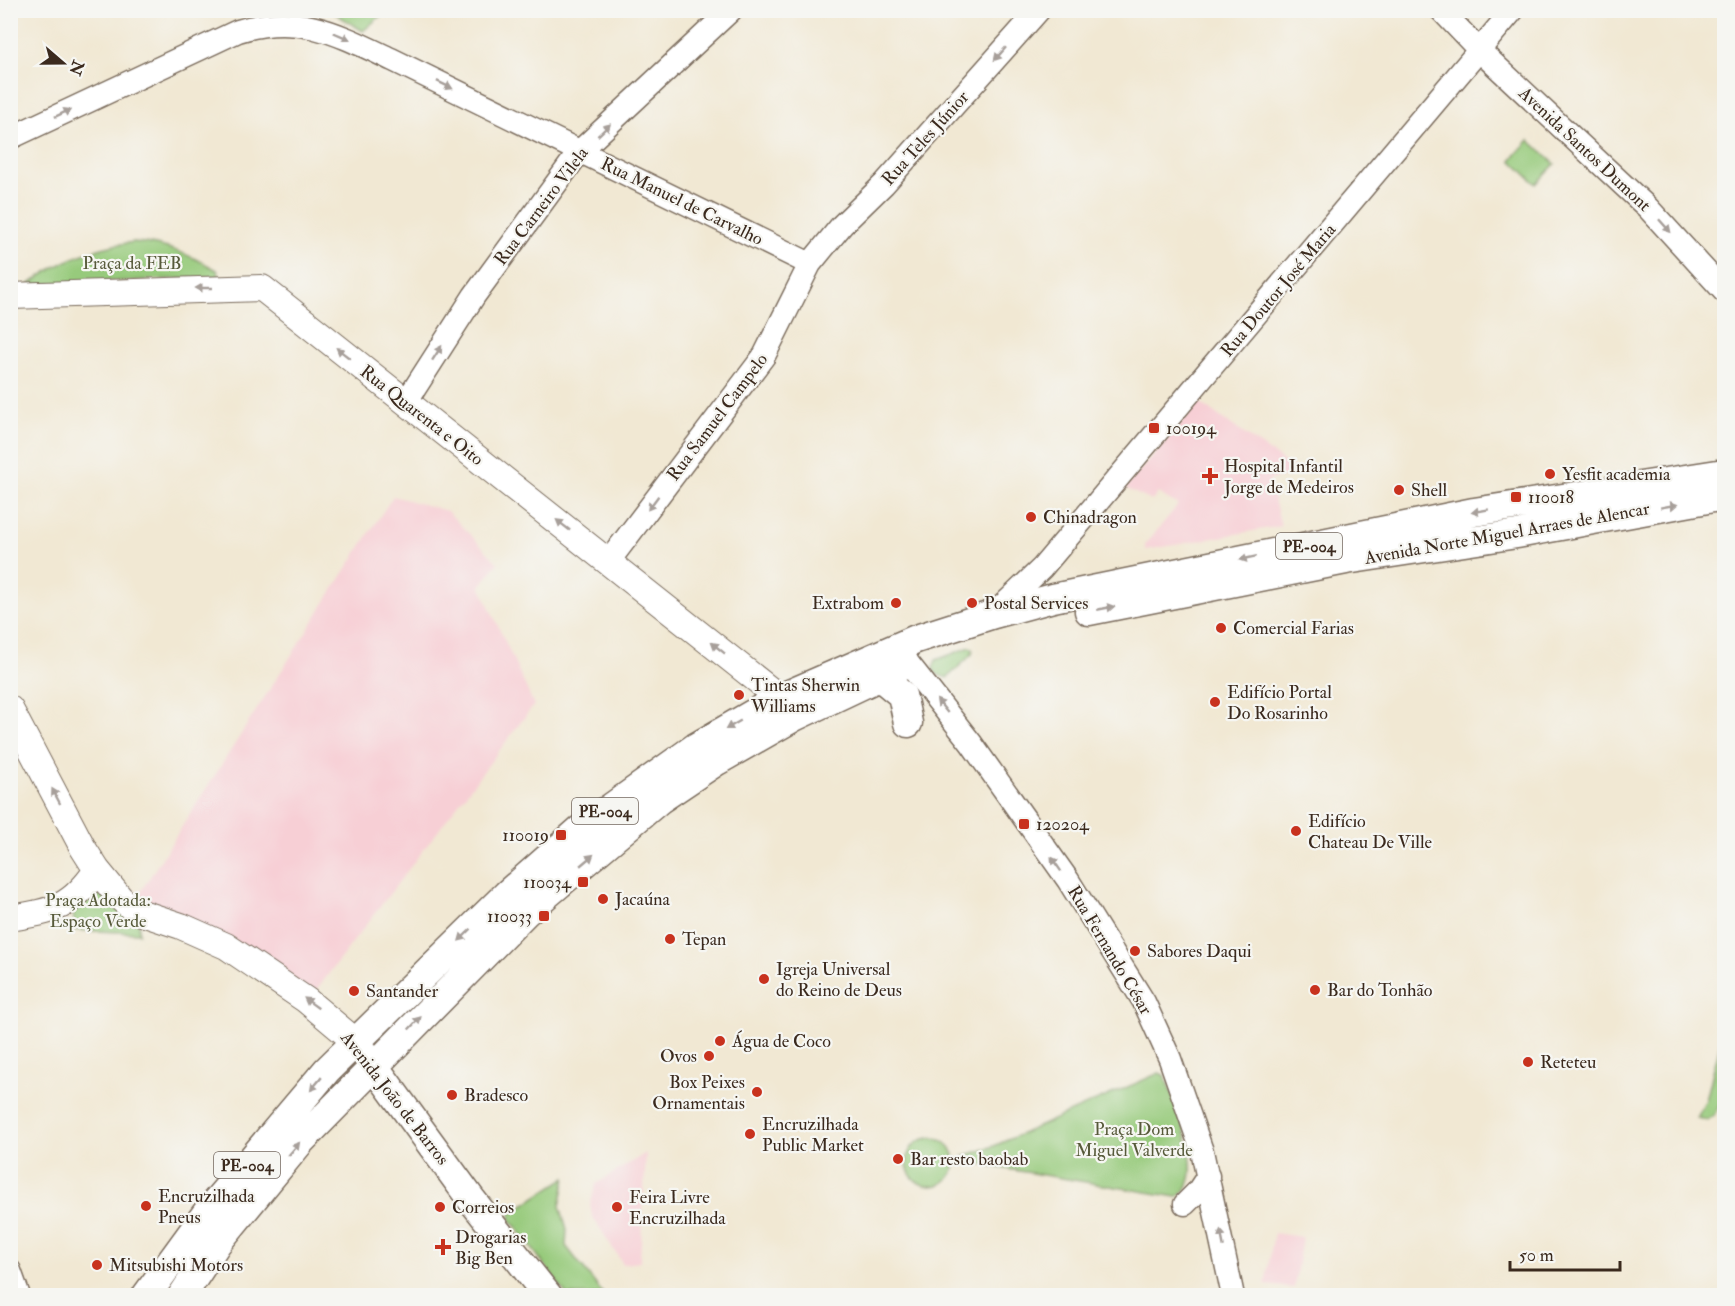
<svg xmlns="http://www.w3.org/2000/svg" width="1735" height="1306" font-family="'IM FELL Double Pica',serif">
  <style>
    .built { fill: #f7cfd5 }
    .green { fill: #97ca7b; stroke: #697a4c; stroke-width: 1.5 }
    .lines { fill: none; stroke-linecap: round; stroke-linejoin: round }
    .tertiary-casing { stroke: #7b6c5d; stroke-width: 25 }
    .secondary-casing { stroke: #7b6c5d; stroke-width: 28 }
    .primary-casing { stroke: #7b6c5d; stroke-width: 31 }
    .tertiary { stroke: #fff; stroke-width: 22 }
    .secondary { stroke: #fff; stroke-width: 26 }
    .primary { stroke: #fff; stroke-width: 28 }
    .oneway { fill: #a79f9a }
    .poi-dot { fill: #c8321e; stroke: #f6f6f2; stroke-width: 2 }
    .labels { text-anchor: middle; stroke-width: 4.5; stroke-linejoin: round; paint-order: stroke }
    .shield { fill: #f6f6f2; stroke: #73675e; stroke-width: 1.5 }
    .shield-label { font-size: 16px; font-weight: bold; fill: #3b2a1e }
    .street-label { font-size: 18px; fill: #3b2a1e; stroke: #f6f6f2 }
    .park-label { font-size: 18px; fill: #575a3a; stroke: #f6f6f2 }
    .poi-label { font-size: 18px; fill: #3b2a1e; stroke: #f6f6f2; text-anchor: start }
  </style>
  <rect width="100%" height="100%" fill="#f6f6f2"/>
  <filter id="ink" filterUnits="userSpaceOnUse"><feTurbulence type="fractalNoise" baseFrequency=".0167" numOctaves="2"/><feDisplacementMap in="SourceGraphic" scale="12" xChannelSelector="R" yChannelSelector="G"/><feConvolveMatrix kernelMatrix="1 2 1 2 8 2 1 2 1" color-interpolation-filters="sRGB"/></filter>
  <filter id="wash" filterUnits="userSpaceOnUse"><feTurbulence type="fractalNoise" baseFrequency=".008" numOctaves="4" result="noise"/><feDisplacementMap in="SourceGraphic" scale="24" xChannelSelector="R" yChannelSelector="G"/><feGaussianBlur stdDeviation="1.35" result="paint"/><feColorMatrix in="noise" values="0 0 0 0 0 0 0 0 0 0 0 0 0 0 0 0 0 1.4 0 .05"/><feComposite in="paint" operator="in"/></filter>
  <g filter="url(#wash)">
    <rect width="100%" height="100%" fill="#f1e8d3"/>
    <path class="built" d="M1199 402 1300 473 1269 480 1281 526 1146 550 1145 545 1178 505 1158 493 1152 501 1125 488Z
      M393 496 447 511 498 563 480 586 534 705 314 993 134 902Z
      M646 1153 640 1262 623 1264 592 1216 590 1205 596 1184Z
      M1274 1233 1302 1237 1294 1288 1265 1285Z"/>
    <path class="green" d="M331 11H386L363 31Z
      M1529 140 1555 164 1536 184 1511 160Z
      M134 242C165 244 190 255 217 270L220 277 28 285C61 260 93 247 134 242Z
      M970 647 973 649 972 654 947 678 936 674 933 668 936 660Z
      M97 870 139 919V933L74 930 73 904Z
      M1722 1037 1724 1039C1725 1058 1728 1111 1707 1120L1697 1118 1706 1100Z
      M1159 1073 1164 1075C1174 1100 1212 1181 1176 1197L1001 1168 974 1162 964 1156 994 1146Z
      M907 1162a24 24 0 1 1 48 0a24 24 0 1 1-48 0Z
      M566 1177 560 1206 567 1229 566 1246 604 1295H567L510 1219 511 1213Z"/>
  </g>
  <g filter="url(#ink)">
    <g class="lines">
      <defs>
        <path id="tertiary" d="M1441 10 1480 51 1648 208 1724 291
          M10 138 238 31C299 12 338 34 393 60L810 264
          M406 402 474 296 580 151 731 10
          M609 561 764 356 810 264 842 225 884 184 1039 10
          M994 614 1042 568 1513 10
          M900 647 908 663 971 743 1068 880 1144 1002 1170 1059 1202 1151 1233 1296
          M1185 1204 1198 1191 1208 1176
          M10 1271 19 1296"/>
        <path id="secondary" d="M10 296 262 288 780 698
          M10 709 83 848 97 870 120 898 136 911 181 926 226 946 306 1000 355 1041
          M10 918C54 911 71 908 97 870"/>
        <path id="primary" d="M1089 611 1346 560 1517 534 1724 496
          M879 676 902 695 908 723
          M363 1051 471 1199 548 1296
          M146 1296 208 1211 327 1070 507 894 581 829 696 747 780 698 916 639 994 614 1053 598 1474 512 1724 473
          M182 1296 217 1243 300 1142 526 912 659 800 717 761 794 717 904 665"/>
      </defs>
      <use href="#tertiary" class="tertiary-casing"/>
      <use href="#secondary" class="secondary-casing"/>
      <use href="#primary" class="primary-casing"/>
      <use href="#tertiary" class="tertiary"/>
      <use href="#secondary" class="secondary"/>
      <use href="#primary" class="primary"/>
    </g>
    <defs><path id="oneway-solid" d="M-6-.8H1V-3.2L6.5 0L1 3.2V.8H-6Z" transform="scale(1.5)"/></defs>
    <g class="oneway">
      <use href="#oneway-solid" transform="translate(342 36) rotate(23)"/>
      <use href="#oneway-solid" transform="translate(1000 54) rotate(132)"/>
      <use href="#oneway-solid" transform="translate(445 85) rotate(26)"/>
      <use href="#oneway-solid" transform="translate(63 113) rotate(-25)"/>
      <use href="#oneway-solid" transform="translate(604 130) rotate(-43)"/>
      <use href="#oneway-solid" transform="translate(1665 226) rotate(48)"/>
      <use href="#oneway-solid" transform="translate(204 288) rotate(180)"/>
      <use href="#oneway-solid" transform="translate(343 353) rotate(-142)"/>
      <use href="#oneway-solid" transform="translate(437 353) rotate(-57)"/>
      <use href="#oneway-solid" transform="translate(653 503) rotate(127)"/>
      <use href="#oneway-solid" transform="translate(1669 506) rotate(-10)"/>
      <use href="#oneway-solid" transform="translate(1480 511) rotate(170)"/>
      <use href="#oneway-solid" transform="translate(563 525) rotate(-142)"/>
      <use href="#oneway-solid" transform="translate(1248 558) rotate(168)"/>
      <use href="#oneway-solid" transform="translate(1106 608) rotate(-11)"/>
      <use href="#oneway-solid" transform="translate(718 648) rotate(-141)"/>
      <use href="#oneway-solid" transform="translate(942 706) rotate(-129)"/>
      <use href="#oneway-solid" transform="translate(733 725) rotate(150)"/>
      <use href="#oneway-solid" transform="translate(56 796) rotate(-118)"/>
      <use href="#oneway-solid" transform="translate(587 860) rotate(-40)"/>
      <use href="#oneway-solid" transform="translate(1056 864) rotate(-125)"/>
      <use href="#oneway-solid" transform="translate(465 935) rotate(136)"/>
      <use href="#oneway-solid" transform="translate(311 1003) rotate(-144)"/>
      <use href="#oneway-solid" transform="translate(415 1023) rotate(-46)"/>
      <use href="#oneway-solid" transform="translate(316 1084) rotate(130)"/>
      <use href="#oneway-solid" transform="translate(294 1149) rotate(-50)"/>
      <use href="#oneway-solid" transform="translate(1222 1238) rotate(-101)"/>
    </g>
  </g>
  <g class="poi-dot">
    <rect x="1148" y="422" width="12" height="12" rx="3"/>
    <circle cx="1550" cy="474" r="6"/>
    <path d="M1207 467h6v6h6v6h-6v6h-6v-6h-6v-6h6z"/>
    <circle cx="1399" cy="490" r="6"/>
    <rect x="1510" y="491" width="12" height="12" rx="3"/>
    <circle cx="1031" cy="517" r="6"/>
    <circle cx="896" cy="603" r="6"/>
    <circle cx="972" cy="603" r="6"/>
    <circle cx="1221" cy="628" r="6"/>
    <circle cx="739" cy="695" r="6"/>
    <circle cx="1215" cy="702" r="6"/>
    <rect x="1018" y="818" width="12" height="12" rx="3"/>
    <circle cx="1296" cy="831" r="6"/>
    <rect x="555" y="829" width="12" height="12" rx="3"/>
    <rect x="577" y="876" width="12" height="12" rx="3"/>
    <circle cx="603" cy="899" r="6"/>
    <rect x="538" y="910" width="12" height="12" rx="3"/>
    <circle cx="670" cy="939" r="6"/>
    <circle cx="1135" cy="951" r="6"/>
    <circle cx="764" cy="979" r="6"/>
    <circle cx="1315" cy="990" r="6"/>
    <circle cx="354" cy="991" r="6"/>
    <circle cx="720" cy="1041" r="6"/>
    <circle cx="709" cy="1056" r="6"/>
    <circle cx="1528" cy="1062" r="6"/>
    <circle cx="757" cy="1092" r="6"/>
    <circle cx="452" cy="1095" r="6"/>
    <circle cx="750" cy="1134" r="6"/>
    <circle cx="898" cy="1159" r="6"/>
    <circle cx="146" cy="1206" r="6"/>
    <circle cx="440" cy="1207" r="6"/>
    <circle cx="617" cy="1207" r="6"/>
    <path d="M440 1238h6v6h6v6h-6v6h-6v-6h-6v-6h6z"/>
    <circle cx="97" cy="1265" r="6"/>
  </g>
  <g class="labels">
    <g class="shield">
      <rect x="1276" y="533" width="66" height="26" rx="4.5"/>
      <rect x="572" y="798" width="66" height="26" rx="4.5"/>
      <rect x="214" y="1152" width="66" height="26" rx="4.5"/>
    </g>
    <g class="shield-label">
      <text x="1309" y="552">PE-004</text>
      <text x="605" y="817">PE-004</text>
      <text x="247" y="1171">PE-004</text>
    </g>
    <g class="street-label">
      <text transform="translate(925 138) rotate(-48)" y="6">Rua Teles Júnior</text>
      <text transform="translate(1585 149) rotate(43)" y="6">Avenida Santos Dumont</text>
      <text transform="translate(682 201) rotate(26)" y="6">Rua Manuel de Carvalho</text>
      <text transform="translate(541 206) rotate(-53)" y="6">Rua Carneiro Vilela</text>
      <text transform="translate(1278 290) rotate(-50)" y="6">Rua Doutor José Maria</text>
      <text transform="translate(422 415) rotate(38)" y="6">Rua Quarenta e Oito</text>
      <text transform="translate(717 417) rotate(-53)" y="6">Rua Samuel Campelo</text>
      <text transform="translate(1507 533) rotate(-10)" y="6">Avenida Norte Miguel Arraes de Alencar</text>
      <text transform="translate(1110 950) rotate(59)" y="6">Rua Fernando César</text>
      <text transform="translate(395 1098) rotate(52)" y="6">Avenida João de Barros</text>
    </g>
    <g class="park-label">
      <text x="132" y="269">Praça da FEB</text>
      <text x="98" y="906">Praça Adotada:<tspan x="98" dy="21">Espaço Verde</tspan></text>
      <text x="1134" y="1135">Praça Dom<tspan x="1134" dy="21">Miguel Valverde</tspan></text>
    </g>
    <g class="poi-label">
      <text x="1166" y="434">100194</text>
      <text x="1224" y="472">Hospital Infantil<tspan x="1224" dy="21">Jorge de Medeiros</tspan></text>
      <text x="1562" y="480">Yesfit academia</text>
      <text x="1411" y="496">Shell</text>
      <text x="1528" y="503">110018</text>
      <text x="1043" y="523">Chinadragon</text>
      <text x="884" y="609" text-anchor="end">Extrabom</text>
      <text x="984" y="609">Postal Services</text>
      <text x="1233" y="634">Comercial Farias</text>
      <text x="751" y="691">Tintas Sherwin<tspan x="751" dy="21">Williams</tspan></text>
      <text x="1227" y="698">Edifício Portal<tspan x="1227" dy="21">Do Rosarinho</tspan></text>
      <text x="1308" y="827">Edifício<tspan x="1308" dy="21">Chateau De Ville</tspan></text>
      <text x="1036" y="830">120204</text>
      <text x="549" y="841" text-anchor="end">110019</text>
      <text x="571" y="888" text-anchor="end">110034</text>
      <text x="615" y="905">Jacaúna</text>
      <text x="532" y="922" text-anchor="end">110033</text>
      <text x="682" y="945">Tepan</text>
      <text x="1147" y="957">Sabores Daqui</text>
      <text x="776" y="975">Igreja Universal<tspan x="776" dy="21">do Reino de Deus</tspan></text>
      <text x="1327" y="996">Bar do Tonhão</text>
      <text x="366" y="997">Santander</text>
      <text x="732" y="1047">Água de Coco</text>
      <text x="697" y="1062" text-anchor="end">Ovos</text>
      <text x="1540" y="1068">Reteteu</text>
      <text x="745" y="1088" text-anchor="end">Box Peixes<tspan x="745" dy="21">Ornamentais</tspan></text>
      <text x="464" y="1101">Bradesco</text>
      <text x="762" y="1130">Encruzilhada<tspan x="762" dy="21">Public Market</tspan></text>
      <text x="910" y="1165">Bar resto baobab</text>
      <text x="158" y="1202">Encruzilhada<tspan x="158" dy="21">Pneus</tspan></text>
      <text x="629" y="1203">Feira Livre<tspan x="629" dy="21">Encruzilhada</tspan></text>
      <text x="452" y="1213">Correios</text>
      <text x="455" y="1243">Drogarias<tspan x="455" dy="21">Big Ben</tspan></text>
      <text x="109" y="1271">Mitsubishi Motors</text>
    </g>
  </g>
  <rect width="1735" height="1306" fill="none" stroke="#f6f6f2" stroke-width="36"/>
  <g transform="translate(63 63) rotate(110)" stroke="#f6f6f2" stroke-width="4.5" paint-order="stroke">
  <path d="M0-4.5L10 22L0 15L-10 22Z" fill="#3b2a1e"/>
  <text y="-9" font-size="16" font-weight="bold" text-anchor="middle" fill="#3b2a1e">N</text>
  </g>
  <path d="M1510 1261v9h110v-9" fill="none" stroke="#3b2a1e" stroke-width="3"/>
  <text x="1519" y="1261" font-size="18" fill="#3b2a1e" stroke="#f6f6f2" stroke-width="4.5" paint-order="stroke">50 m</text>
</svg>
